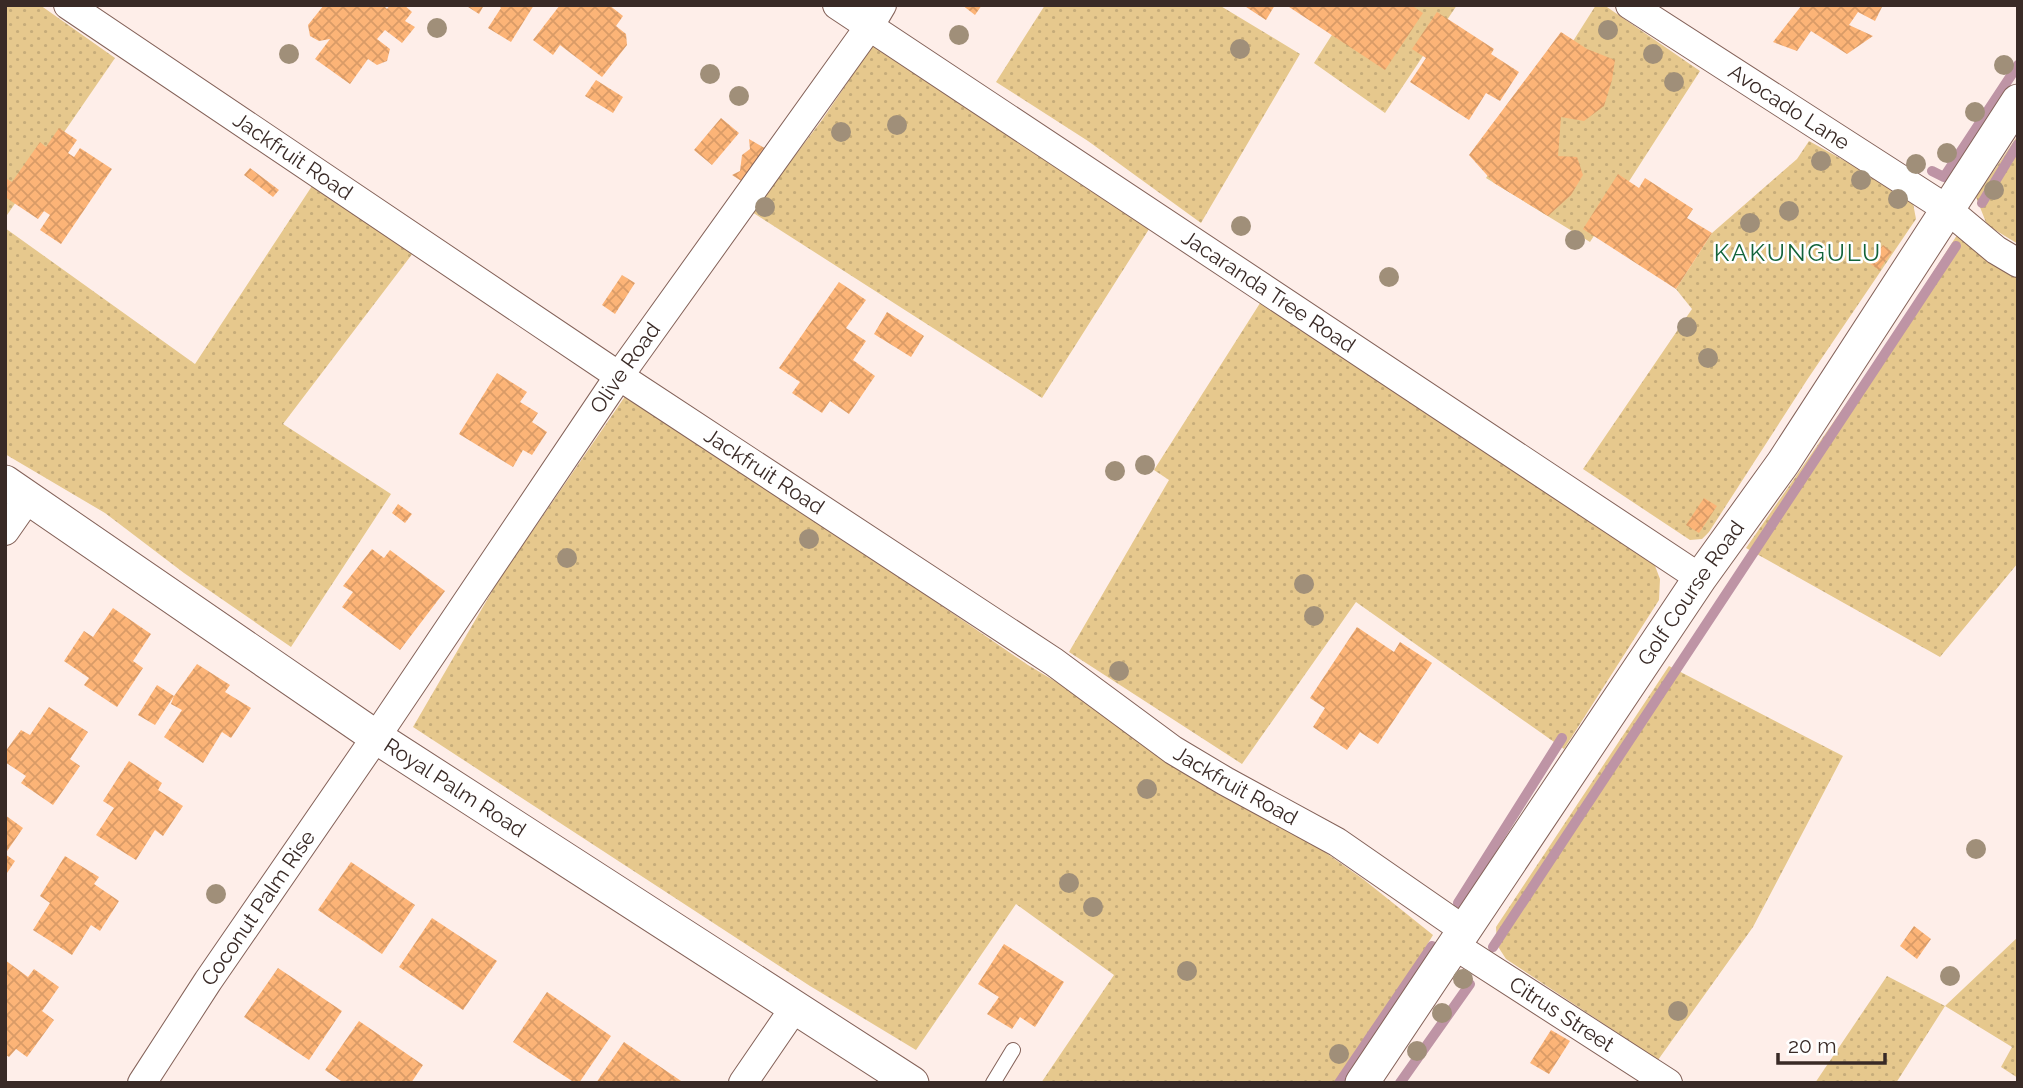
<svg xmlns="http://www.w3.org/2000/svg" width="2023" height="1088" font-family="Raleway,sans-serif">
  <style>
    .grass { fill: url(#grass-dots) }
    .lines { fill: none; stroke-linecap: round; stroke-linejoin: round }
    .stream { stroke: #be94a5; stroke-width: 10 }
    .building { fill: url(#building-cross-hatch) }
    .service-casing { stroke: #846259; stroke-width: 16 }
    .minor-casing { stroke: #846259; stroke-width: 30 }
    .tertiary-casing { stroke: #846259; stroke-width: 35 }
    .service { stroke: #fff; stroke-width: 14 }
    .minor { stroke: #fff; stroke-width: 28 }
    .tertiary { stroke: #fff; stroke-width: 33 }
    .tree { fill: #a08f79 }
    .labels { text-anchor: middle; stroke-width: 5; stroke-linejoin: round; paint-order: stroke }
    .street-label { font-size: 21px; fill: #392a26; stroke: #fff }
    .quarter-label { font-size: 24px; letter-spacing: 2px; fill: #12633a; stroke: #fff }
  </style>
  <defs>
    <pattern id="grass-dots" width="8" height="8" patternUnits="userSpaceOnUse" patternTransform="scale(1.75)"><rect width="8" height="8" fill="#e6c88d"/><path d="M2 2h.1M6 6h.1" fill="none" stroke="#c6ac7a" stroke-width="1.8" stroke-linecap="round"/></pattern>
    <pattern id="building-cross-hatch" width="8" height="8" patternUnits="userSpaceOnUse" patternTransform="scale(1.75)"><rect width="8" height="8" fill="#fcb477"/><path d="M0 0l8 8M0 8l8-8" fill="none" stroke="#d99b67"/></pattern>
  </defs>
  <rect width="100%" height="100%" fill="#feeee9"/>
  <path class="grass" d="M5 5H40L115 58 5 218Z
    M1045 5H1219L1300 54 1201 223 1088 141 996 82Z
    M1351 5H1457L1385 113 1314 63Z
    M1596 5H1604L1700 71 1590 242 1486 178Z
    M873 45 1151 226 1042 398 752 212 822 120Z
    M2018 135V244L1987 225 1976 197Z
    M1809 141 1912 198 1916 219 1807 380 1709 532 1702 539 1690 540 1583 469 1692 309 1676 289 1712 233 1797 159Z
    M312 186 413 253 283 424 391 494 291 647 184 573 105 513 5 454V228L195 364Z
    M1959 232 2018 276V563L1940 657 1746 548 1880 355Z
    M1262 300 1652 558 1660 579 1659 600 1564 749 1356 602 1242 764 1069 652 1169 480 1154 470Z
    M626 395 795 505 1028 665 1238 791 1363 879 1433 935 1344 1083H1041L1114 975 1016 904 916 1050 810 986 413 727 498 581Z
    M1669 666 1843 756 1753 927 1658 1060 1506 959 1497 945 1496 927Z
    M2018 937V1078L2001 1067 2012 1047 1945 1006 1896 1083H1815L1887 976 1945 1006Z"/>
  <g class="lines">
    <path class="stream" d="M1932 171 1944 177 2018 65
      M1982 203 2018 144
      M1458 903 1562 738
      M1493 947 1956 246
      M1339 1083 1432 946
      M1400 1083 1470 984"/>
  </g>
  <path class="building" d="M324 5H383L387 9 390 5H404L412 12 405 21 415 27 402 43 385 30 377 39 390 49 387 61 377 65 368 59 350 84 315 59 330 39 319 41 310 36 308 25Z
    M465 5H484L479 14Z
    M498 5H534L511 42 488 28 501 8Z
    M560 5H609L623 16 616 26 626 34 627 45 602 77 560 45 553 55 533 40Z
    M962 5H982L975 15Z
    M1243 5H1275L1266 20Z
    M1286 5H1411L1423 13 1385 70Z
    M1802 5H1883L1875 21 1858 12 1849 25 1873 36 1847 54 1811 31 1797 51 1773 42Z
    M1437 12 1494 49 1491 54 1519 72 1500 101 1486 93 1469 120 1410 82 1426 58 1412 49Z
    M1561 32 1587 49 1615 60 1612 80 1604 106 1584 121 1561 117 1558 156 1577 157 1583 175 1571 195 1548 216 1494 183 1469 155Z
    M596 80 623 97 613 113 585 96Z
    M721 118 739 133 712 165 694 150Z
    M59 128 77 140 68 153 74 157 80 148 112 169 61 244 40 230 50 215 44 211 38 219 5 197 7 179 12 182 40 142 46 147Z
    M749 139 768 150 746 184 732 175 740 171 742 155 750 149Z
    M250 168 279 190 273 197 244 175Z
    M1618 174 1639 188 1645 178 1693 209 1687 218 1712 233 1676 289 1583 229Z
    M1883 245 1892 252 1879 270 1869 263Z
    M622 275 635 283 615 314 602 305Z
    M839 282 866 300 846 328 866 341 853 360 875 376 849 414 830 401 822 413 792 393 800 382 779 368Z
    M887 312 924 336 911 357 874 334Z
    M497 373 527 392 520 402 538 413 532 422 547 432 532 455 523 450 513 467 459 434Z
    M1704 498 1717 506 1699 533 1686 525Z
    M398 504 412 514 405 523 392 513Z
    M372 549 384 558 390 550 445 591 400 650 342 607 353 592 343 586Z
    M113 608 151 634 133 661 143 668 117 707 84 685 89 678 64 661 84 631 93 637Z
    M1357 627 1394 652 1400 642 1432 663 1378 744 1360 732 1347 750 1313 727 1325 708 1310 698Z
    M197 664 230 685 225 692 251 708 231 738 222 732 203 763 164 737 182 710 171 704 174 696 155 725 138 715 157 685 174 696Z
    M49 707 88 732 70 759 80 766 53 805 21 783 26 776 5 762V752L21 730 30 735Z
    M129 761 162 783 158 790 183 806 163 836 155 830 136 860 96 835 114 808 103 801Z
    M5 815 23 828 5 854 15 861 5 876Z
    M65 856 99 877 94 884 119 901 100 931 91 925 72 955 33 930 50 903 40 896Z
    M351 862 415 905 382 954 318 910Z
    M432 918 497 961 463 1010 399 967Z
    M1914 926 1931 939 1917 959 1900 946Z
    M1004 944 1064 982 1035 1027 1020 1017 1012 1029 987 1014 999 997 978 984Z
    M5 960 28 977 34 969 59 987 42 1011 54 1020 27 1057 16 1049 9 1057 5 1054Z
    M278 968 342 1011 309 1060 244 1017Z
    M547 992 611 1036 579 1083H575L513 1042Z
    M359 1021 423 1065 411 1083H344L325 1070Z
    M1551 1030 1570 1041 1549 1074 1530 1063Z
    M624 1042 684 1083H596Z"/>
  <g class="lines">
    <defs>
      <path id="service" d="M993 1083 1013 1050"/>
      <g id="minor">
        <path id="s1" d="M68 5 619 376 1054 662 1173 750 1225 781 1337 842 1464 930"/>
        <path id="s2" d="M837 5 1700 578"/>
        <path id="s3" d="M1630 5 1947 209 1996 250 2018 263"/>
        <path d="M5 531 28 498"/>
        <path id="s4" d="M1454 945 1668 1083"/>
        <path id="s5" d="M142 1083 208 981 376 737 619 376 869 27 882 5"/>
        <path d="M743 1083 795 1007"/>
      </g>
      <g id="tertiary">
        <path id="s6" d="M5 482 376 737 912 1083"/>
        <path id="s7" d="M1362 1083 1700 578 1783 463 2018 101"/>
      </g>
    </defs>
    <use href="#service" class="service-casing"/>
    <use href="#minor" class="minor-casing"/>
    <use href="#tertiary" class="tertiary-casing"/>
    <use href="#service" class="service"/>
    <use href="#minor" class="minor"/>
    <use href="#tertiary" class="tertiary"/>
  </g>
  <g class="tree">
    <circle cx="437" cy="28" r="10"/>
    <circle cx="1608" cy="30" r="10"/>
    <circle cx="959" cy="35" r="10"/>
    <circle cx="1240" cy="49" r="10"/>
    <circle cx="289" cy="54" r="10"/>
    <circle cx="1653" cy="54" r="10"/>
    <circle cx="2004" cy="65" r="10"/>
    <circle cx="710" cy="74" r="10"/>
    <circle cx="1674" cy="82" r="10"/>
    <circle cx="739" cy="96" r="10"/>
    <circle cx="1975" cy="112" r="10"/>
    <circle cx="897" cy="125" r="10"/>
    <circle cx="841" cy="132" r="10"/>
    <circle cx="1947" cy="153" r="10"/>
    <circle cx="1821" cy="161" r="10"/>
    <circle cx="1916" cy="164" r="10"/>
    <circle cx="1861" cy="180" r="10"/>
    <circle cx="1994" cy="190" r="10"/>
    <circle cx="1898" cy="199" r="10"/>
    <circle cx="765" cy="207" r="10"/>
    <circle cx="1789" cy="211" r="10"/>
    <circle cx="1750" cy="223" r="10"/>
    <circle cx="1241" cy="226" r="10"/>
    <circle cx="1575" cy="240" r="10"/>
    <circle cx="1389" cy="277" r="10"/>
    <circle cx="1687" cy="327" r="10"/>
    <circle cx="1708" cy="358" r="10"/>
    <circle cx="1145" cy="465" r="10"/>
    <circle cx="1115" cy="471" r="10"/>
    <circle cx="809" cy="539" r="10"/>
    <circle cx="567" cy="558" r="10"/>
    <circle cx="1304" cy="584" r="10"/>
    <circle cx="1314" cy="616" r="10"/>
    <circle cx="1119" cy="671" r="10"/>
    <circle cx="1147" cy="789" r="10"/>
    <circle cx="1976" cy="849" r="10"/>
    <circle cx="1069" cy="883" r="10"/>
    <circle cx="216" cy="894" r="10"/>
    <circle cx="1093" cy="907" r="10"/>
    <circle cx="1187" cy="971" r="10"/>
    <circle cx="1950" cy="976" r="10"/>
    <circle cx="1463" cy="979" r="10"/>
    <circle cx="1678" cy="1011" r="10"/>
    <circle cx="1442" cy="1013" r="10"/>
    <circle cx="1417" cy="1051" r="10"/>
    <circle cx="1339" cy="1054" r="10"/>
  </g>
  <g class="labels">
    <g class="street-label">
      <text dy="7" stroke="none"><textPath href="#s3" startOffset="189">Avocado Lane</textPath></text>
      <text dy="7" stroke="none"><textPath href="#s1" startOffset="271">Jackfruit Road</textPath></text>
      <text dy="7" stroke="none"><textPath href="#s2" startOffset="518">Jacaranda Tree Road</textPath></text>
      <text dy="7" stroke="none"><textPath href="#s5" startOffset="863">Olive Road</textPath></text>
      <text dy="7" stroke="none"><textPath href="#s1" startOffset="838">Jackfruit Road</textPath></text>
      <text dy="7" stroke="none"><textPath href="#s7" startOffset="590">Golf Course Road</textPath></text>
      <text dy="7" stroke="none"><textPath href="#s1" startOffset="1405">Jackfruit Road</textPath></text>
      <text dy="7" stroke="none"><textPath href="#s6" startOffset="544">Royal Palm Road</textPath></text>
      <text dy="7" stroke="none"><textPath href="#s5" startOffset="210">Coconut Palm Rise</textPath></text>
      <text dy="7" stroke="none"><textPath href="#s4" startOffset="128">Citrus Street</textPath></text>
    </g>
    <g class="quarter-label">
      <text x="1798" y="261">KAKUNGULU</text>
    </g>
  </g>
  <rect width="2023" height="1088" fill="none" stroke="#392a26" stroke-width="14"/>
  <path d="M1778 1053v10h107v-10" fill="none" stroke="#392a26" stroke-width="3.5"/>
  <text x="1788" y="1053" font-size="21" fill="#392a26" stroke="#ffffff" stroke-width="5" paint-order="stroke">20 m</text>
</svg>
